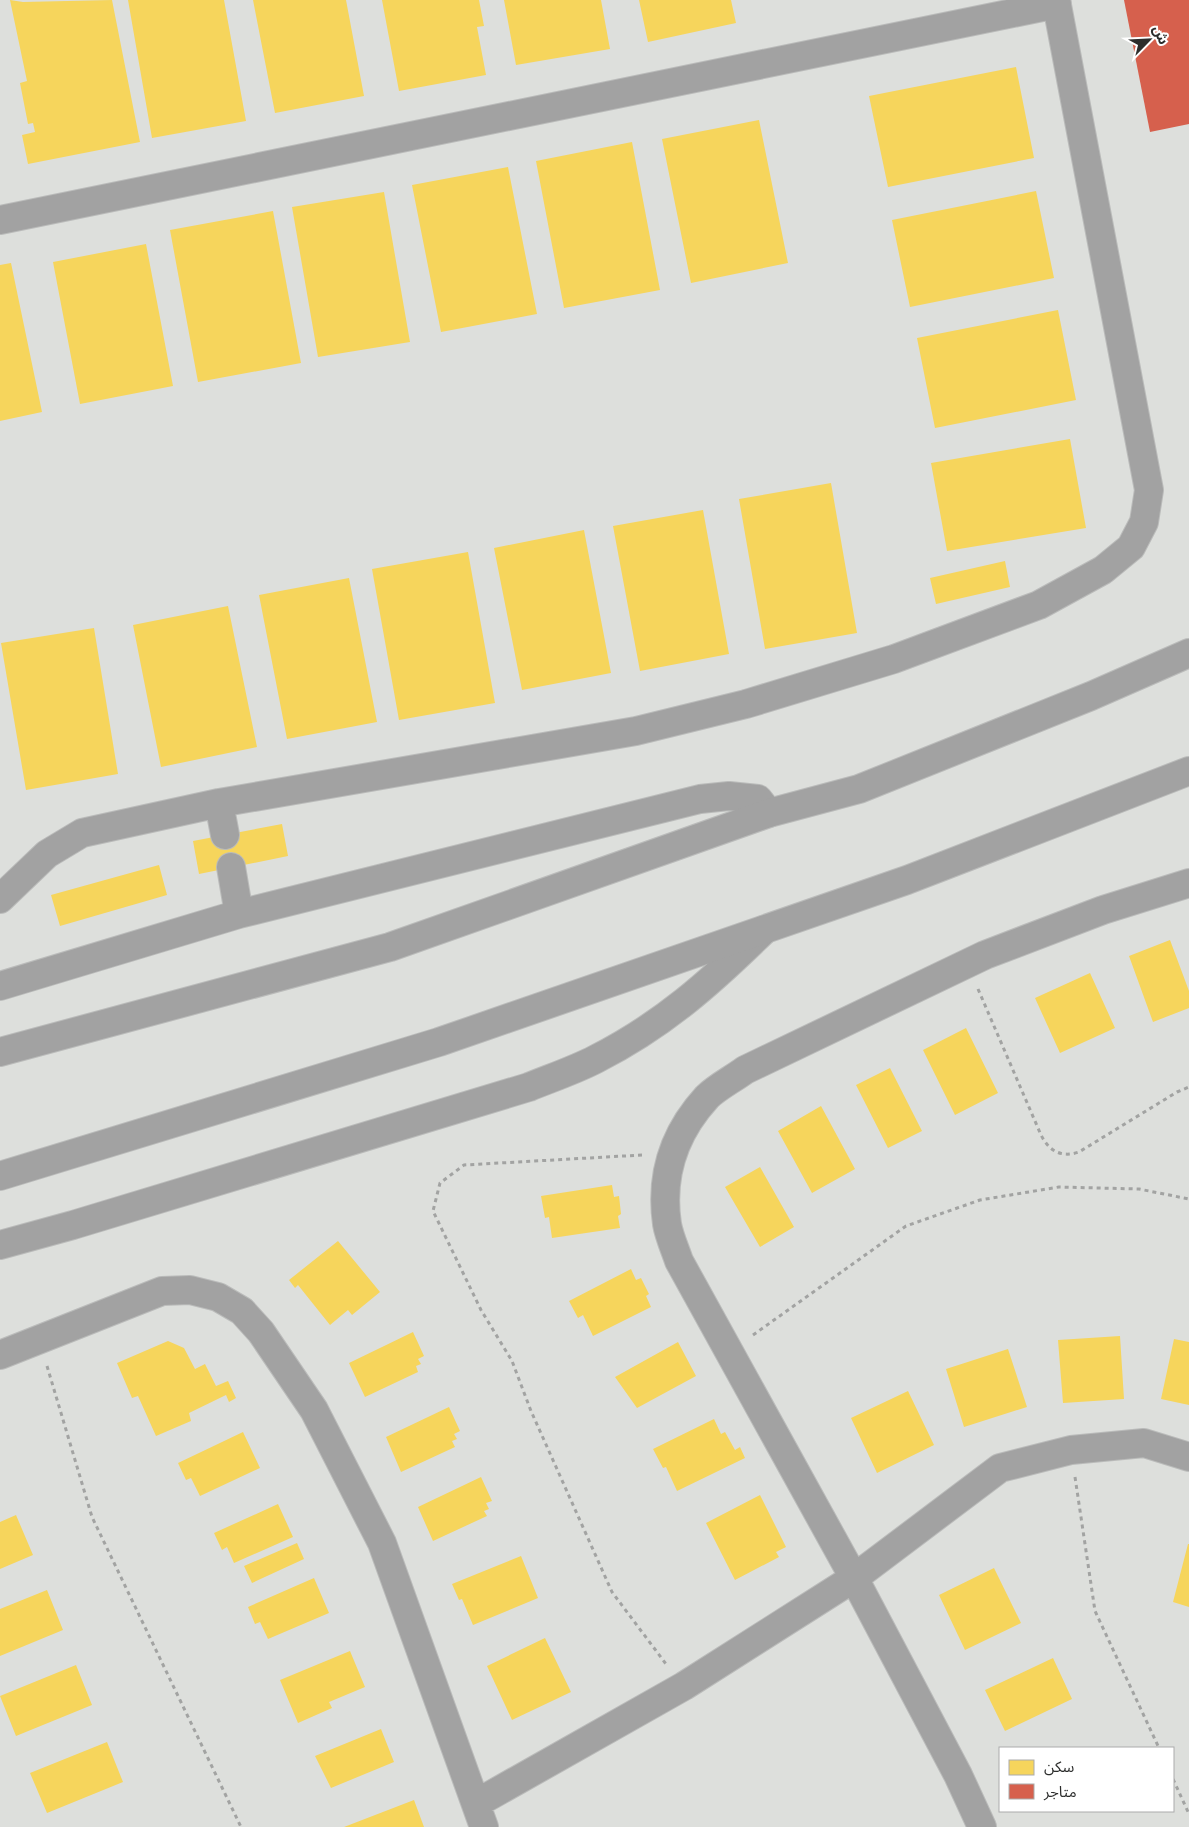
<svg xmlns="http://www.w3.org/2000/svg" width="1189" height="1827" font-family="'Noto Sans','Noto Sans Arabic',sans-serif">
  <style>
    .homes { fill: #f6d55c }
    .shops { fill: #d6604d }
    .lines { fill: none; stroke-linecap: round; stroke-linejoin: round }
    .minor-casing { stroke: #babbba; stroke-width: 30 }
    .tertiary-casing { stroke: #babbba; stroke-width: 30 }
    .path { stroke: #a2a3a2; stroke-width: 3; stroke-dasharray: 4 4; stroke-linecap: butt }
    .minor { stroke: #a2a2a2; stroke-width: 28 }
    .tertiary { stroke: #a2a2a2; stroke-width: 28 }
  </style>
  <rect width="100%" height="100%" fill="#dddfdc"/>
  <path class="homes" d="M10 0 23 2 112 0 140 142 28 164 22 135 35 132 33 123 28 124 20 83 27 81Z
    M128 0H224L246 121 152 138Z
    M253 0H346L364 96 275 113Z
    M382 0H479L484 26 477 27 486 75 399 91Z
    M504 0H601L610 49 516 65Z
    M639 0H731L736 23 648 42Z
    M1016 67 1034 158 888 187 869 96Z
    M759 120 788 263 691 283 662 139Z
    M632 142 660 290 564 308 536 161Z
    M508 167 537 314 441 332 412 185Z
    M1036 191 1054 278 910 307 892 220Z
    M384 192 410 342 318 357 292 207Z
    M273 211 301 363 198 382 170 230Z
    M146 244 173 386 80 404 53 262Z
    M11 263 42 412 0 421V265Z
    M1058 310 1076 400 935 428 917 338Z
    M1070 439 1086 528 947 551 931 463Z
    M831 483 857 633 765 649 739 499Z
    M703 510 729 654 640 671 613 526Z
    M584 530 611 673 522 690 494 548Z
    M468 552 495 703 399 720 372 569Z
    M1005 561 1010 587 936 604 930 578Z
    M349 578 377 722 287 739 259 595Z
    M228 606 257 747 161 767 133 625Z
    M94 628 118 774 26 790 1 643Z
    M282 824 288 856 199 874 193 841Z
    M159 865 167 895 60 926 51 895Z
    M1170 940 1189 991V1008L1153 1022 1129 956Z
    M1090 973 1115 1028 1060 1053 1035 998Z
    M966 1028 998 1093 955 1115 923 1050Z
    M890 1068 922 1131 888 1148 856 1085Z
    M821 1106 855 1169 812 1193 778 1131Z
    M760 1167 794 1227 760 1247 725 1187Z
    M612 1185 614 1197 619 1196 621 1214 618 1216 620 1228 552 1238 549 1217 545 1218 541 1196Z
    M338 1241 380 1292 352 1315 348 1310 330 1325 298 1285 295 1288 289 1280Z
    M631 1269 636 1280 641 1278 649 1294 646 1296 651 1307 593 1336 583 1315 578 1318 569 1301Z
    M413 1332 424 1356 418 1359 421 1364 416 1366 418 1372 365 1397 349 1363Z
    M1120 1336 1124 1399 1063 1403 1058 1340Z
    M1174 1339 1189 1342V1405L1161 1399Z
    M168 1341 184 1348 195 1369 205 1364 216 1386 228 1381 236 1398 229 1402 226 1395 189 1413 191 1421 156 1436 138 1396 132 1398 117 1363Z
    M678 1342 696 1376 637 1408 615 1377Z
    M1008 1349 1027 1407 964 1427 946 1369Z
    M908 1391 934 1445 877 1473 851 1418Z
    M449 1407 460 1431 454 1434 457 1439 452 1441 455 1447 401 1472 386 1437Z
    M714 1419 721 1434 725 1432 735 1450 740 1447 745 1458 677 1491 666 1467 663 1468 653 1449Z
    M243 1432 260 1468 200 1496 191 1478 186 1480 178 1463Z
    M481 1477 492 1501 486 1503 489 1509 484 1511 487 1516 433 1541 418 1507Z
    M760 1495 786 1547 776 1552 779 1557 735 1580 706 1523Z
    M278 1504 293 1537 234 1563 227 1547 222 1550 214 1533Z
    M16 1515 33 1555 0 1569V1522Z
    M297 1543 304 1559 252 1583 244 1566Z
    M1188 1544H1189V1607L1173 1602Z
    M521 1556 538 1598 473 1625 462 1599 459 1600 452 1584Z
    M994 1568 1021 1623 965 1650 939 1595Z
    M314 1578 329 1613 268 1639 260 1622 255 1624 248 1607Z
    M47 1590 63 1630 0 1656V1609Z
    M545 1638 571 1692 512 1720 487 1666Z
    M350 1651 365 1687 329 1702 332 1708 298 1723 280 1680Z
    M1053 1658 1072 1699 1005 1731 985 1690Z
    M76 1665 92 1705 16 1736 0 1696Z
    M381 1729 394 1762 331 1788 315 1756Z
    M107 1742 123 1782 47 1813 30 1773Z
    M414 1800 424 1827H344Z"/>
  <path class="shops" d="M1124 0H1189V124L1150 132Z"/>
  <g class="lines">
    <defs>
      <path id="minor" d="M0 220 1057 4
        M219 803 225 835
        M231 867 239 914
        M0 899 47 854 82 833 219 803 636 731 746 704 894 659 1039 605 1103 570 1131 547 1144 522 1149 490 1056 0
        M0 986 239 914 700 799 729 796 758 799 769 813
        M0 1245 73 1225 529 1087C551 1078 575 1070 596 1059 663 1025 711 982 764 930
        M0 1355 162 1291 190 1290 218 1297 242 1311 261 1332 314 1410 382 1543 484 1827
        M477 1803 684 1686 854 1578 1000 1468 1071 1450 1144 1443 1189 1457
        M982 1827 958 1775 854 1578 679 1261C675 1249 669 1236 667 1224 660 1176 674 1133 707 1097 717 1087 733 1079 745 1070L985 955 1103 910 1189 883"/>
      <path id="tertiary" d="M0 1052 390 947 769 813 859 789 1091 696 1189 653
        M0 1176 439 1042 907 880 1189 771"/>
    </defs>
    <use href="#minor" class="minor-casing"/>
    <use href="#tertiary" class="tertiary-casing"/>
    <path class="path" d="M978 989 1041 1135C1049 1151 1061 1158 1079 1152L1177 1092 1189 1087
      M642 1155 464 1165 440 1183 433 1211 481 1310 512 1361 531 1411 612 1592 666 1664
      M753 1335 906 1226 980 1200 1059 1187 1139 1189 1189 1199
      M47 1366 92 1517 241 1827
      M1075 1477 1095 1611 1159 1748
      M1173 1779 1189 1814"/>
    <use href="#minor" class="minor"/>
    <use href="#tertiary" class="tertiary"/>
  </g>
  <rect x="999" y="1747" width="175" height="65" fill="#ffffff" stroke="#ababab"/>
  <rect x="1009" y="1760" width="25" height="15" fill="#f6d55c" stroke="#ababab"/>
  <text x="1044" y="1772" font-size="15" fill="#2c2d2c">سكن</text>
  <rect x="1009" y="1784" width="25" height="15" fill="#d6604d" stroke="#ababab"/>
  <text x="1044" y="1797" font-size="15" fill="#2c2d2c">متاجر</text>
  <g transform="translate(1149 40) rotate(66)" stroke="#ffffff" stroke-width="4" paint-order="stroke">
  <path d="M0-4L9 19L0 12L-9 19Z" fill="#2c2d2c"/>
  <text y="-8" font-size="14" font-weight="bold" text-anchor="middle" fill="#2c2d2c">ش</text>
  </g>
</svg>
